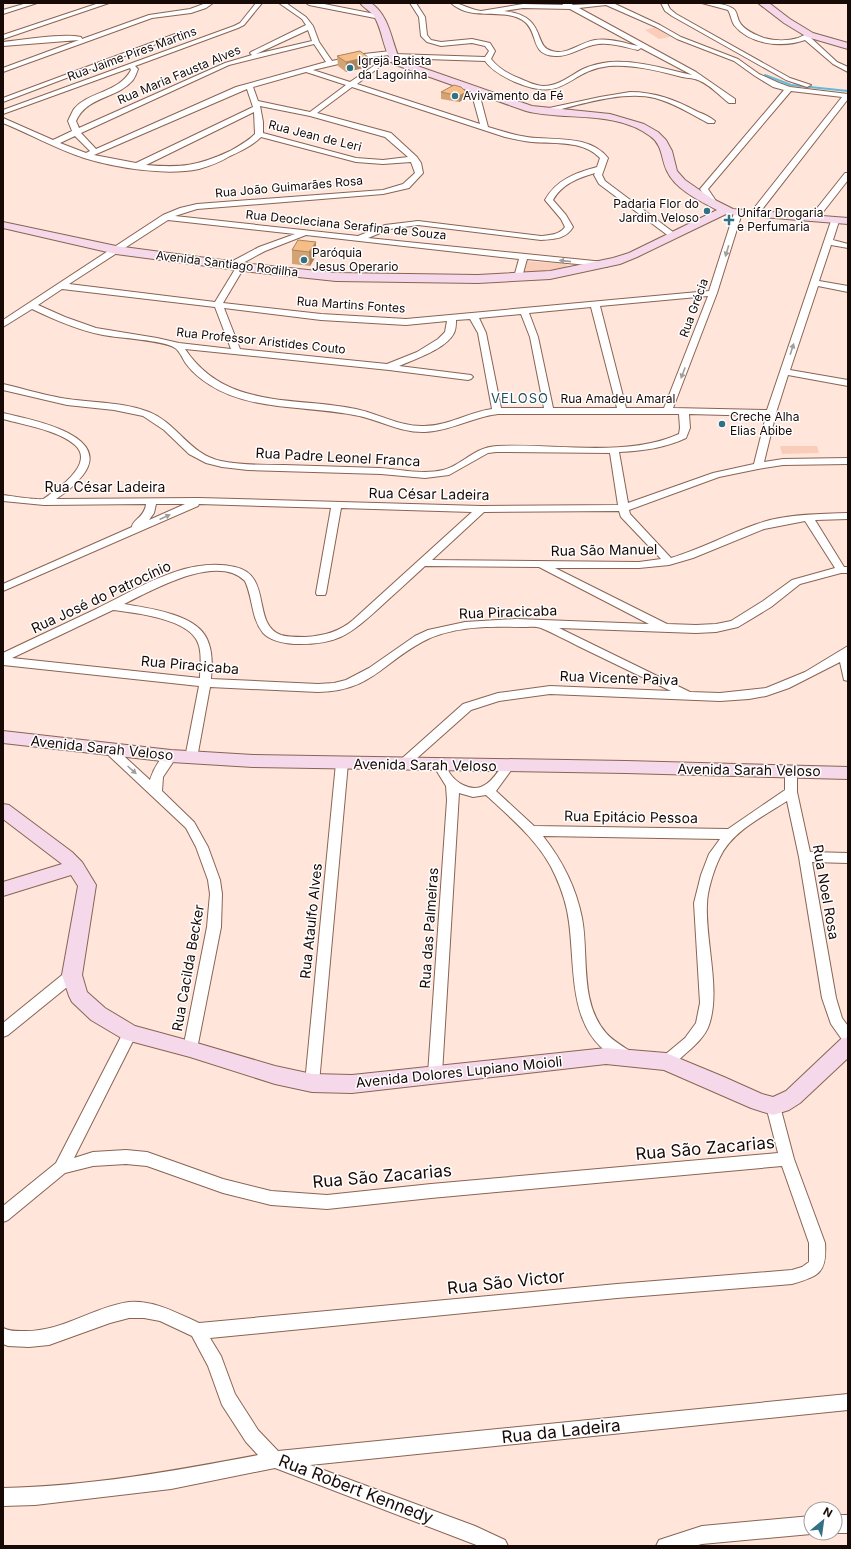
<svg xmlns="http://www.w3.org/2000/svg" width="851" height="1549" font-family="Inter,sans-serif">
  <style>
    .green { fill: #facdba }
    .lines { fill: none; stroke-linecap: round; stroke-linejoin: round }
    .stream { stroke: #62bada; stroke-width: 2 }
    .street-casing { stroke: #896454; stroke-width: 2 }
    .secondary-casing { stroke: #896454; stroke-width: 2 }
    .street { fill: #fff; fill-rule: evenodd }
    .secondary { fill: #f5d9ea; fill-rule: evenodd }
    .wall { fill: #d4a374 }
    .shaded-wall { fill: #ac845e }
    .building { fill: #f6bd87; stroke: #ac845e }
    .oneway { fill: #a29d9b }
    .poi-dot { fill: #327086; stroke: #fff; stroke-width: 1.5 }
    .labels { text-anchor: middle; stroke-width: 3; stroke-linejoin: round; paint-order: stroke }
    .far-street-label { font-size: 12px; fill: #170905; stroke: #fff }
    .far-poi-label { font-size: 12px; fill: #170905; stroke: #fff; text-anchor: start }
    .far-quarter-label { font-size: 13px; letter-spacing: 1px; fill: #1e5061; stroke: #fff }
    .street-label { font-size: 14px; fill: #170905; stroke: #fff }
    .near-street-label { font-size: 17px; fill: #170905; stroke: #fff }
  </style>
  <rect width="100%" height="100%" fill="#ffe5da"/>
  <path class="green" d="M656 27 670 37 659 39 645 30Z
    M526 261 566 264 570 268 548 272 522 273Z
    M780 446H817L819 453 782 454Z"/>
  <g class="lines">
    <path class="stream" d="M765 75 791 85 848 91"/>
    <defs>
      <path id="street" d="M27 3H37L3 14V10Z
        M99 3H109L3 39V35Z
        M206 3H213L206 8 191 13 152 18 3 72V68L79 40 3 46V42C24 40 62 33 81 37L82 39 149 15 190 9Z
        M256 3H262L244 25 238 28 135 66 138 69C137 72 135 77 133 80 117 99 87 96 76 121L79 128 225 63 252 55 250 53 251 52 306 25 302 19 279 3H286L306 17 313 26 319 42 332 61 364 54 391 51 393 52 394 54 485 57 489 51 485 46 472 43 441 46 427 42 421 36 419 17 410 3H416L425 17 427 35 431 40 441 42 472 39 490 43 495 51 491 59C498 68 510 75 521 79 528 82 536 86 544 86 559 86 571 75 583 69 592 65 601 63 610 62 637 60 666 69 692 75L641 48 638 50C624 47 608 41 593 45 580 48 569 57 555 56 530 55 539 34 525 22 505 6 473 23 451 3 462 3 470 10 481 11L523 4 563 5 562 3H570L573 5 613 3 660 25 681 37 738 59 759 74 779 83 790 87 848 94V99L757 216H751V212L842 97 791 91 708 189 716 201 712 203H709L700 189 784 90 773 87 755 76 734 61 677 39 656 27 606 5 579 8 696 72 735 99V103H729C720 96 710 85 700 81 695 78 687 78 682 77 659 71 633 64 609 66 566 71 567 104 515 82 504 77 492 71 485 61L397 58 396 60 382 65 357 84 480 124 471 91 472 89H478L488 127C501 131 514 135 527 137 553 141 589 134 608 158L602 175 605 181 677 235 676 237H670L599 184 594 175 595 173C578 178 562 184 553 200L566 215 573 227C566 239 554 239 541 240L418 225 390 229 368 238 604 262 607 263 608 265 607 267 527 259 522 277 518 280 514 277 519 259 306 235 265 251 241 264 245 266 223 303 321 314 406 319 709 291 734 213 738 211 742 213 717 293 673 408 767 410 831 221 832 219H838L839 221 833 240 848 244V248L831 245 819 281 848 286V292L818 286 790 370 848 380V386L788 375 776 413 764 462 783 459 848 458V464L783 465 758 469 719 477 629 510 630 514 671 558C701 549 728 534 757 524 784 514 819 514 848 513V519L815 520 844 567H848V573H841L800 584 771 607 738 627 716 632 696 633 559 628 690 692 720 693 766 688 805 672 848 646V681L844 680 840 662 789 688 766 696 749 699 720 701 550 694 499 701 471 710 407 767 403 768 399 767 397 764 399 761 463 704 498 693 550 686 671 691C640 676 609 661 578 646 566 640 553 633 541 628 536 626 528 627 523 627 490 626 451 626 422 642 381 664 371 691 318 692L210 687 197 758 195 761 191 762 187 761 185 758 199 686 3 665V653C34 638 65 624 96 609 138 589 186 556 235 567 273 575 251 624 281 635 288 637 298 637 305 637 323 636 339 632 353 620L472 512 341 508 326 593 325 595H317L316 593 331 508 199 504 198 506 3 591V584L132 527C132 520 145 517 146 504L44 505 3 501V495C11 496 36 500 43 499 46 498 50 494 53 492 66 483 93 461 75 445 58 430 24 425 3 419V413C28 419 114 434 83 475 75 485 67 492 56 499L199 498 481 506 618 505 610 453 496 452 488 453 449 475 425 478 381 474 248 470 222 467 206 463 189 454 164 430 143 416 114 410 67 405 3 390V384C25 389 46 396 68 399 94 403 124 402 149 412 177 423 190 455 221 461 241 465 263 465 284 465 316 466 347 467 379 468 400 469 422 475 443 470 461 466 474 447 497 446 552 443 627 458 679 434L680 428 679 414H498C473 417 450 431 425 432 400 433 378 419 354 415 309 406 250 411 210 385 202 380 193 373 187 365 183 360 180 351 175 348 164 340 118 338 103 335 78 330 55 320 32 309L3 327V320L163 215 180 208 197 204 383 190 403 184 415 173 411 162 383 164 356 162 261 137C252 146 241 151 230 156 220 162 210 166 199 169 165 176 117 168 84 158 56 149 30 134 3 123V118L53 140 72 131 68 121C70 117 72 112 74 109 89 91 119 93 131 70L130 68 3 114V110L234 26 240 23ZM523 8 570 9 638 46C624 43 610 38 595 40 581 42 566 56 552 51 532 46 548 16 504 11ZM308 30 312 41 256 54ZM314 44 326 62 236 87 96 149 81 133 229 65ZM389 55 391 58 378 63 350 82 313 70 364 58ZM306 72 346 85 310 112 258 101 253 87ZM352 87 505 137C514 139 523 141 532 142 555 144 583 140 600 158L597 167C575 173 556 180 545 200L561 219 565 227C559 235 550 235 541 236L418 221 385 225 358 236 175 216 197 209 383 194 409 188 423 173 421 163 417 157 391 133 317 113ZM247 89 253 107 136 163 94 155ZM260 106 310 116 385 137 408 157 383 160 356 158 263 133V122ZM254 112 255 134C248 141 239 146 230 151 198 166 181 168 146 165ZM75 136 90 151 86 153 60 143ZM168 220 295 234 259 247 229 263 228 265 229 267 237 266 215 302 69 284ZM62 289 215 307 231 349 179 343 157 338 96 328 65 317 38 305ZM708 296 664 408H626L600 306ZM591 307 617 408H553L538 337 529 313ZM224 308 321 320 406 325 447 321 445 332 438 339 417 352 387 364 240 349ZM521 314 530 337 544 408H501L486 333 479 318ZM470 319 478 333 492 409C469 412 448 426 424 426 401 427 379 414 356 409 294 396 226 410 185 349L389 370 468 380 471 379 473 377 471 375 399 366C415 359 446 349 454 333 456 329 456 324 456 320ZM689 414 766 416 754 464 713 473 628 503 619 452C642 451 665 448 686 438L690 428ZM156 504H185L149 520 154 513ZM619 511 621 517 661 559 639 562 432 560 484 512ZM805 521 835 568 792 580 763 601 731 621 716 624 696 625 667 624 555 568H639L669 565 693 558 764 529ZM425 566 539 567 649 624 516 619 465 622 428 630 415 636 369 668 346 680 334 683 318 684 211 679C212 666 213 652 207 639 196 614 148 608 124 604 153 590 217 553 245 581 253 598 251 618 263 633 271 641 283 643 294 644 336 645 348 636 378 609 393 595 409 581 425 566ZM113 610C135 613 183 618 196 639 203 650 200 666 200 678L12 658Z
        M306 3H319L380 15 383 17 380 19 309 5Z
        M661 3H667L670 9 676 14 790 78 811 85 807 87 786 80 672 16 665 11Z
        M702 3C711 3 724 3 732 8 737 10 737 17 739 21 743 30 756 35 764 38 775 41 788 41 798 38 803 36 807 33 812 34L813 35 810 37 837 62 848 67V72L833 64 805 40C783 48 750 45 734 25 731 20 731 15 728 10Z
        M175 34 180 35 3 102V98Z
        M630 92C655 92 676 100 698 112 704 114 710 117 715 121L714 123H708C691 114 674 103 655 98 621 90 576 106 543 114L539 112 540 110 600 97Z
        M845 173H848V180L816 221H810V217Z
        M109 745 113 746 150 780C153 770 163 749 175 753L177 756 163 777 162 791 194 822 208 847 220 880 222 894 221 927 197 1049 195 1053 190 1055 185 1053 183 1049 207 927 210 894 208 880 196 847 186 828 105 752 103 749 105 746Z
        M342 759 346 760 348 763 319 1083 317 1087 312 1089 307 1087 305 1083 336 763 338 760Z
        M439 761 443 762C446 766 448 771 451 775 454 779 459 783 463 785 483 795 494 778 504 763L508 762 512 763 514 766 512 769 496 791 534 826 728 829 785 790V772L787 769 791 768 795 769 797 772V792L810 852 848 853V863L812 862 836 998 842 1018 848 1026V1043L843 1041 831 1024 822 998 799 857 787 801C764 816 732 831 720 857 714 869 707 891 707 904 705 941 721 990 709 1025 705 1037 693 1047 684 1055 677 1061 671 1070 661 1066L659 1062 661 1058 685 1038 696 1023 700 1003 694 903 701 875 709 854 720 839 543 836C562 860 576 887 582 918 589 955 579 1002 606 1033 613 1041 624 1047 633 1053L635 1057 633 1061 628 1063C566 1041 576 973 569 922 567 906 562 890 555 875 541 843 512 819 486 795L473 797 459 793 442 1074 440 1078 435 1080 430 1078 428 1074 447 800 446 786 433 765 435 762Z
        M72 970 77 971 79 975 77 979 8 1035 3 1037V1023L67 971Z
        M130 1027 135 1029 137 1033 74 1158 93 1152 126 1150 147 1152 223 1179 271 1191 327 1195 431 1184 778 1153 766 1106 768 1102 773 1100 778 1102 780 1106 794 1159 825 1243C827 1273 819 1276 792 1284L617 1298 210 1338 221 1356 235 1394 258 1430 278 1451 848 1394V1410L310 1465 475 1526 505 1540 508 1546H479L275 1468 171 1489 35 1505 3 1506V1488C89 1486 174 1471 258 1455L246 1442 222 1405 208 1366 192 1336 160 1321 144 1318H129L110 1323 49 1345 29 1347 8 1346 3 1344V1328C9 1331 15 1331 21 1331 62 1333 92 1307 129 1302 154 1300 177 1313 199 1323L617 1284 792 1270 802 1267 809 1262V1243L782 1166 431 1198 327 1209 271 1205 223 1193 147 1166 126 1164 93 1166 65 1173 8 1220 3 1222V1206L56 1163 125 1029Z
        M835 1515H848V1533H835Z
        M811 1516V1533H813L811 1534 702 1544 694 1546H656L659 1540 702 1526Z"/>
      <path id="secondary" d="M360 3H371C390 16 391 41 400 60L532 106 610 114 644 124 658 132 666 140 672 151 677 171 685 180 711 198 733 209 848 218V224L726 214 637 257 620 264 550 279 478 283 336 281 252 272 116 254 3 228V222L116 246 252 264 336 273 478 275 550 271 613 258 629 253 717 210C700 201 675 189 667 171 661 159 663 145 650 136 615 110 567 121 526 111L393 64C383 50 383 31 374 16 370 11 364 8 360 3Z
        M758 3H769L790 19 813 33 848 43V49L807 37 784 23Z
        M3 731 171 750 253 755 626 761 848 767V779L626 773 253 767 171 762 3 743Z
        M3 804 9 805 72 852 82 862 96 885 82 975 87 992 105 1008 135 1026 190 1041 275 1066 312 1074 352 1075 606 1048 666 1053 724 1077 762 1094 773 1097 786 1091 841 1039 848 1037V1058L800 1103 789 1110 773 1115 751 1108 664 1070 606 1064 352 1093 312 1092 275 1084 190 1057 130 1041 123 1039 91 1020 72 1002 69 996 62 975 78 886 71 875 3 896V882L62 864 3 819Z"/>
    </defs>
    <use href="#street" class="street-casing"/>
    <use href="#secondary" class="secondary-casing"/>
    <use href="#street" class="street"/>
    <use href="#secondary" class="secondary"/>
  </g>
  <path class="wall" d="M337 56 368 67 346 72 338 66Z
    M441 92H466V98L459 102 441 99Z
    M298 240 316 256 310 266 292 264V250Z"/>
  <path class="shaded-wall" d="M368 57V67L346 72V62Z
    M466 92V98L459 102V96Z
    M316 242V256L310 266 309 252Z"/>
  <path class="building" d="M360 51 368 57 346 62 337 56Z
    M454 85 461 87 466 92 459 96 441 92Z
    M298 240 316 242 309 252 292 250Z"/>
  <defs><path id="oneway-solid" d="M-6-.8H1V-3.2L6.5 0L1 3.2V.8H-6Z"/></defs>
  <g class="oneway">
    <use href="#oneway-solid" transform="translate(727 251) rotate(107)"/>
    <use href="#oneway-solid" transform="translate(565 261) rotate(-174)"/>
    <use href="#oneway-solid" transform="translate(792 349) rotate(-72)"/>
    <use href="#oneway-solid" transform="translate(683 373) rotate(111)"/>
    <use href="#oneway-solid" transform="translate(165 517) rotate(-24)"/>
    <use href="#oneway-solid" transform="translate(132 770) rotate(42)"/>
  </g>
  <g class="poi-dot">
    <circle cx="350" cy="68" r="4"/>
    <circle cx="455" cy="96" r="4"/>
    <circle cx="707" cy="211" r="4"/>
    <path d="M727 214h4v4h4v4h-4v4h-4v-4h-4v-4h4z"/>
    <circle cx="304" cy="260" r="4"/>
    <circle cx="722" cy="424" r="4"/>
  </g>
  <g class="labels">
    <g class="far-street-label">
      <text transform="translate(132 54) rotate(-20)" y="4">Rua Jaime Pires Martins</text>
      <text transform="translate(179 75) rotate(-23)" y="4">Rua Maria Fausta Alves</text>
      <text transform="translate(315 136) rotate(14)" y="4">Rua Jean de Leri</text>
      <text transform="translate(289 187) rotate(-5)" y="4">Rua João Guimarães Rosa</text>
      <text transform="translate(346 225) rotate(6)" y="4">Rua Deocleciana Serafina de Souza</text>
      <text transform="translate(227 264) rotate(7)" y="4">Avenida Santiago Rodilha</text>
      <text transform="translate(351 305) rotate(4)" y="4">Rua Martins Fontes</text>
      <text transform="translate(694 308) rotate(-70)" y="4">Rua Grécia</text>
      <text transform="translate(261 341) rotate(6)" y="4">Rua Professor Aristides Couto</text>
      <text x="618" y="403">Rua Amadeu Amaral</text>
    </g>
    <g class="far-poi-label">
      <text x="358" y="65">Igreja Batista<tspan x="358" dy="14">da Lagoínha</tspan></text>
      <text x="463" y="100">Avivamento da Fé</text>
      <text x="699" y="208" text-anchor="end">Padaria Flor do<tspan x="699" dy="14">Jardim Veloso</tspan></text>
      <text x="737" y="217">Unifar Drogaria<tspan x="737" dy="14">e Perfumaria</tspan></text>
      <text x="312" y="257">Paróquia<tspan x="312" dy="14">Jesus Operario</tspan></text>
      <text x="730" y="421">Creche Alha<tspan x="730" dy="14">Elias Abibe</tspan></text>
    </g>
    <g class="far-quarter-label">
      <text x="520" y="403">VELOSO</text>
    </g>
    <g class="street-label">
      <text transform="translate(338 457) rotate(3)" y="5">Rua Padre Leonel Franca</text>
      <text x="105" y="492">Rua César Ladeira</text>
      <text transform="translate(429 494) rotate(1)" y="5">Rua César Ladeira</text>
      <text transform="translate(604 550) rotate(-1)" y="5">Rua São Manuel</text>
      <text transform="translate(101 597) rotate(-25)" y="5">Rua José do Patrocínio</text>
      <text transform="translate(508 612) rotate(-2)" y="5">Rua Piracicaba</text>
      <text transform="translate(190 665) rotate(5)" y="5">Rua Piracicaba</text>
      <text transform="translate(619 678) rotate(2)" y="5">Rua Vicente Paiva</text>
      <text transform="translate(102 748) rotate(6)" y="5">Avenida Sarah Veloso</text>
      <text transform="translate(425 765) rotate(1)" y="5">Avenida Sarah Veloso</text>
      <text transform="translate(749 770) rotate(1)" y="5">Avenida Sarah Veloso</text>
      <text transform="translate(631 817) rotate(1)" y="5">Rua Epitácio Pessoa</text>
      <text transform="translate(826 892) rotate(80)" y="5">Rua Noel Rosa</text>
      <text transform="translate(311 921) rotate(-84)" y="5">Rua Ataulfo Alves</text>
      <text transform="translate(429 928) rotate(-86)" y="5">Rua das Palmeiras</text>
      <text transform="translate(188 968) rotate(-80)" y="5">Rua Cacilda Becker</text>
      <text transform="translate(459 1072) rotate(-6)" y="5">Avenida Dolores Lupiano Moioli</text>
    </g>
    <g class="near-street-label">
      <text transform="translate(705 1148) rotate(-5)" y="6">Rua São Zacarias</text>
      <text transform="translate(382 1176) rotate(-5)" y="6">Rua São Zacarias</text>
      <text transform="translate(506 1282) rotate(-6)" y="6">Rua São Victor</text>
      <text transform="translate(561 1431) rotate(-6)" y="6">Rua da Ladeira</text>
      <text transform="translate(356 1489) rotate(21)" y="6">Rua Robert Kennedy</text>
    </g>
  </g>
  <rect width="851" height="1549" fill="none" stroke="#170905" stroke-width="8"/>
  <g transform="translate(823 1521) rotate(29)"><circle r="19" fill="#ffffff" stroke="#a29d9b"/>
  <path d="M0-3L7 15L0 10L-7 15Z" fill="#327086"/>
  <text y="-6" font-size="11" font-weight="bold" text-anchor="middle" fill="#170905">N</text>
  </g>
</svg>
